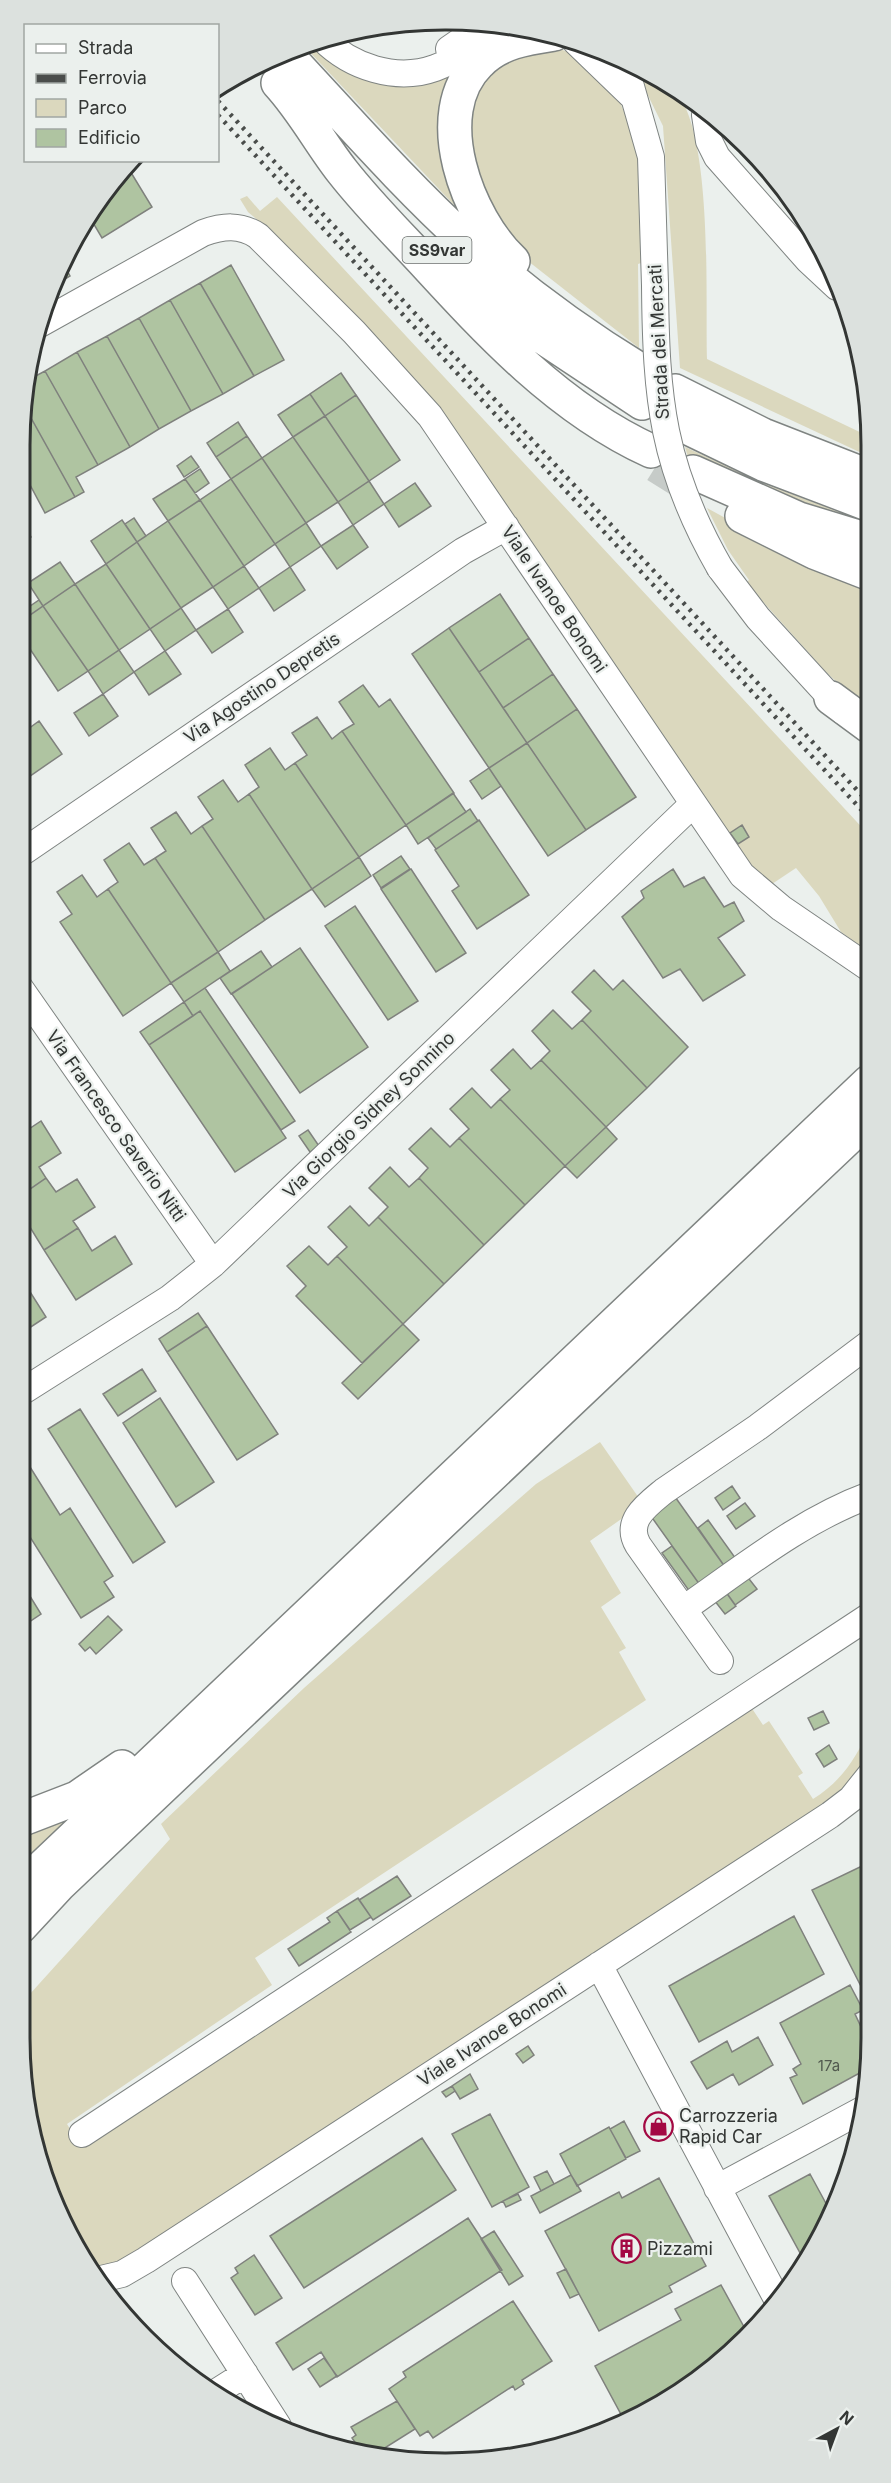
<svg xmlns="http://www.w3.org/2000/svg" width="891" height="2483" font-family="Inter,sans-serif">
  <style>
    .green { fill: #dbd8be }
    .building { fill: #afc4a1; stroke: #7f817d; stroke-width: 1.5 }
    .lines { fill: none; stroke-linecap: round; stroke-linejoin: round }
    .highway-tunnel { stroke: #c6cbc8; stroke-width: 33; stroke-dasharray: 33 16; stroke-linecap: butt }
    .minor-casing { stroke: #7f8482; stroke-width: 28 }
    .highway-casing { stroke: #7f8482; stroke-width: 36 }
    .minor { stroke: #fff; stroke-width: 26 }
    .highway { stroke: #fff; stroke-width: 33 }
    .rail { stroke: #4a4d4b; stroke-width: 4.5; stroke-dasharray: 3 6; stroke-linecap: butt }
    .minor-bridge-casing { stroke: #7f8482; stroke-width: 28; stroke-linecap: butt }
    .minor-bridge { stroke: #fff; stroke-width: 26 }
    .labels { text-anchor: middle; stroke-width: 4.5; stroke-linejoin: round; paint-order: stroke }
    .number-label { font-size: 15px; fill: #525a4f }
    .shield { fill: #ebf0ed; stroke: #6a6e6c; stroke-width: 1.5 }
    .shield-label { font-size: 16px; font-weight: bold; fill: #333634 }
    .street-label { font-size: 18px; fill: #333634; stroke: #ebf0ed }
    .poi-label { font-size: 18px; fill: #333634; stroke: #ebf0ed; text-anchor: start }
    .rim { fill: none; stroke: #333634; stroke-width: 3 }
  </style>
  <rect width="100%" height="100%" fill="#ebf0ed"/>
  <path class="green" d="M308 42 331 62 353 75 460 68 458 202 454 205 303 45Z
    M560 49 573 54 619 100 625 114 638 156 641 263 638 264 639 348 519 254 476 187 469 105 498 58Z
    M634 67C649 73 663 78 674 89 714 132 705 298 707 359L868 436V456L680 368 663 126Z
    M247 196 260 211 277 197 869 835V952L841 932 819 896 796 868 769 886 734 847 749 837 742 826 726 836 570 605 261 223 248 212 240 199Z
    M685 447 765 484 868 523V529L689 461Z
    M707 508 740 526 868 584 869 712 826 672 746 583 749 580 728 550Z
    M600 1442 641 1501 627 1515 590 1541 621 1593 601 1607 626 1648 619 1652 646 1700 255 1958 272 1985 67 2124 81 2147 751 1707 763 1725 769 1721 803 1773 798 1776 813 1799C842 1781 857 1757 871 1725V1753L845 1790 129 2260 95 2270C81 2247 62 2224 52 2199 26 2139 20 2070 20 2005L170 1839 161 1824 304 1688 536 1484Z
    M81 1807 20 1872V1829Z
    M231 2397 240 2398 252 2416 226 2400Z"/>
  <path class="building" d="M127 166 152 207 102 238 89 216 107 186Z
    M62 261 70 276 52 287Z
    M231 265 284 360 254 376 200 283Z
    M200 283 254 376 223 394 170 300Z
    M170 300 223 394 191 411 139 318Z
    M139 318 191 411 159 429 107 336Z
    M107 336 159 429 130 447 77 352Z
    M77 352 130 447 98 465 45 371Z
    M45 371 98 465 76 477 84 492 75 497 25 407 28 380Z
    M341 373 356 395 325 416 310 394Z
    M310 394 325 416 293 437 278 415Z
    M356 395 400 460 369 481 325 416Z
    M25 407 75 497 45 513 20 466Z
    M325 416 369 481 338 502 293 437Z
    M238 422 247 436 216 457 207 443Z
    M247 436 262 458 231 479 216 457Z
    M293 437 338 502 306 523 262 458Z
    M191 456 199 467 184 477 177 466Z
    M262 458 306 523 275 544 231 479Z
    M200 469 209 483 195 493 185 479Z
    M185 479 200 500 168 521 153 499Z
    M231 479 275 544 244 566 200 500Z
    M369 481 384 504 353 525 338 502Z
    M415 483 431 506 399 527 384 504Z
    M200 500 244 566 213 587 168 521Z
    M20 516 31 537 20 544Z
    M134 518 146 536 137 542 125 524Z
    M122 520 137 542 106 564 91 541Z
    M168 521 213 587 181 608 137 542Z
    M306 523 321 546 290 567 275 544Z
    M353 525 368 547 337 569 321 546Z
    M137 542 181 608 150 629 106 564Z
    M60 562 75 584 43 606 28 583Z
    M106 564 150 629 119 650 75 584Z
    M244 566 259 588 228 609 213 587Z
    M290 567 305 590 274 611 259 588Z
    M75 584 119 650 88 671 43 606Z
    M500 594 529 638 479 672 449 628Z
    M39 600 43 606 20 622V613Z
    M43 606 88 671 58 691 20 634V622Z
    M181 608 196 630 165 651 150 629Z
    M228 609 243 632 212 653 196 630Z
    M449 628 527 743 489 768 412 654Z
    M529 638 553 674 503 708 479 672Z
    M119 650 134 672 103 694 88 671Z
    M165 651 181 674 149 695 134 672Z
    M553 674 577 709 527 743 503 708Z
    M363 685 379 707 390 699 454 793 406 825 342 731 354 724 339 702Z
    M103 694 118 716 89 736 74 713Z
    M577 709 636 797 586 830 527 743Z
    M317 717 332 739 342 731 406 825 359 857 295 763 307 755 292 733Z
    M39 721 62 754 20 783V735Z
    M527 743 586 830 548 856 489 768Z
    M270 748 285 770 295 763 359 857 312 889 249 794 259 787 245 765Z
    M489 768 501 786 482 799 470 781Z
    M223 780 238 802 249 794 312 889 265 920 202 826 213 819 198 797Z
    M453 793 466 812 418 844 406 825Z
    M470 809 478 821 436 849 428 838Z
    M176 812 191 834 202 826 265 920 218 952 155 858 166 851 151 828Z
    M479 820 529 895 477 929 452 891 459 886 435 850Z
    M742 825 749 837 738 844 730 833Z
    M129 843 144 865 155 858 218 952 171 983 108 889 118 882 104 860Z
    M401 856 410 869 381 888 373 875Z
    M359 857 371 876 325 907 312 889Z
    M411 869 466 953 436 972 381 889Z
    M673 869 684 887 704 877 724 907 734 902 744 921 718 938 745 975 703 1001 680 969 663 978 622 917 644 898 641 891Z
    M82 875 97 897 108 889 171 983 123 1016 60 922 72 914 57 892Z
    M355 906 418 1001 388 1020 325 926Z
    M300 948 368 1047 300 1093 232 994Z
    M261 951 272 967 231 994 220 978Z
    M218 952 230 971 184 1002 171 983Z
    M594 970 613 990 623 980 688 1047 647 1088 582 1020 591 1011 572 992Z
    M205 988 295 1121 281 1130 200 1011 193 1016 184 1002Z
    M184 1002 193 1016 149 1045 140 1032Z
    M553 1010 572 1029 582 1020 647 1088 606 1127 541 1060 550 1051 532 1031Z
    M200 1011 286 1138 235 1172 149 1045Z
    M513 1049 531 1069 541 1060 606 1127 565 1166 500 1099 510 1090 491 1070Z
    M20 1085 25 1094 20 1098Z
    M472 1088 491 1108 500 1099 565 1166 525 1205 459 1138 469 1129 450 1109Z
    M41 1121 61 1153 39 1167 46 1178 20 1196V1135Z
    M606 1127 617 1139 577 1178 565 1166Z
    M431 1128 450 1147 459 1138 525 1205 484 1245 419 1178 428 1168 409 1149Z
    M308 1130 319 1146 310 1152 299 1136Z
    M390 1167 409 1187 419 1178 484 1245 444 1284 378 1217 388 1207 369 1188Z
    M46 1178 56 1192 77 1179 95 1207 73 1221 78 1228 44 1250 20 1211V1196Z
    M350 1206 369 1226 378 1217 444 1284 403 1324 337 1256 347 1247 328 1227Z
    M78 1228 92 1251 115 1236 132 1264 76 1300 44 1250Z
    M309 1246 328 1265 337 1256 403 1324 362 1363 296 1296 306 1286 287 1266Z
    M20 1276 46 1317 20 1334Z
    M198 1313 207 1326 167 1352 159 1339Z
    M403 1324 419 1340 358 1399 342 1383Z
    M207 1326 278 1434 237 1460 167 1352Z
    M142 1369 156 1391 118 1416 103 1394Z
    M160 1398 214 1482 176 1507 123 1423Z
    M80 1409 165 1542 133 1563 48 1429Z
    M20 1451 60 1515 70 1508 113 1576 104 1582 114 1597 81 1618 20 1521Z
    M732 1486 740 1498 723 1510 715 1498Z
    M673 1494 725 1567 700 1585 648 1512Z
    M745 1503 755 1516 736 1529 727 1516Z
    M708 1520 736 1559 725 1567 698 1528Z
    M672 1546 700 1585 690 1592 662 1553Z
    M746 1575 757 1589 735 1605 725 1591Z
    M20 1580 41 1614 20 1628Z
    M726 1592 736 1606 725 1614 714 1600Z
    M108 1616 122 1630 96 1654 90 1647 85 1651 79 1644Z
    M823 1711 829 1723 814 1730 808 1718Z
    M829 1745 837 1759 824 1767 816 1754Z
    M862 1866 871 1884V2006L812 1890Z
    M397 1876 411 1896 373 1920 359 1900Z
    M358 1898 371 1917 350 1930 337 1911Z
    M337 1911 351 1932 299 1966 288 1949 330 1922 327 1918Z
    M794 1916 824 1974 699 2042 669 1986Z
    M850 1985 863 2010 855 2014 870 2046 867 2069 803 2104 790 2078 797 2075 793 2069 801 2064 780 2023Z
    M758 2037 773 2065 739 2085 733 2074 707 2089 691 2062 727 2041 732 2052Z
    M528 2046 534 2055 523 2063 516 2054Z
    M470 2074 478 2089 460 2099 452 2086Z
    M452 2086 455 2091 446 2097 442 2092Z
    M490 2114 529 2187 492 2207 452 2134Z
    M624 2121 640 2151 626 2158 610 2129Z
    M609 2127 626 2159 577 2186 560 2154Z
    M422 2138 456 2190 304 2288 270 2236Z
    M547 2171 554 2184 541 2191 534 2177Z
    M810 2174 829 2209 805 2262 769 2196Z
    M571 2175 581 2191 540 2213 531 2196Z
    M659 2178 706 2266 669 2286 672 2292 599 2331 545 2231 619 2192 622 2198Z
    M518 2194 521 2200 506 2207 503 2201Z
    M468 2218 502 2270 337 2377 321 2352 293 2370 276 2343Z
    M494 2231 523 2276 509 2285 481 2239Z
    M254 2255 282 2298 255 2315 231 2278 238 2273 235 2268Z
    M566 2269 579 2294 570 2298 557 2273Z
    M721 2285 749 2336 682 2392 623 2418 595 2366 681 2320 675 2309Z
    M513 2301 552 2361 522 2380 524 2384 515 2390 513 2386 433 2438 428 2431 420 2436 389 2389 406 2377 403 2372Z
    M138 2318 156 2348 130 2323Z
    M324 2358 337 2376 320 2387 308 2369Z
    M397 2401 415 2429 383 2449 386 2454 381 2457 361 2451 352 2438 356 2435 351 2427Z"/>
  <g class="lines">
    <path class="highway-tunnel" d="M656 466 701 494"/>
    <defs>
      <path id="minor" d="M323 39C351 67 396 82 435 68 457 60 476 46 497 36
        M576 42 632 96
        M449 49 465 38 481 22
        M624 62 651 157 655 285
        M705 115 709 141 717 157 808 260 837 287
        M38 325 203 233C223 226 240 224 258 236L354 332 430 416 742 875 781 908 869 968
        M720 568 758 618 843 711
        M20 854 463 551 506 527
        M20 988 213 1264
        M20 1393 170 1298 213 1264 692 805
        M685 1608C744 1567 802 1520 870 1495
        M720 1661 638 1545C624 1521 647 1505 664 1491L758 1427 870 1343
        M599 1965 778 2301
        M82 2134 871 1615
        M717 2188 862 2110
        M101 2279 122 2274 146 2260 830 1815 851 1799 871 1774
        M185 2281 278 2426
        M215 2393 245 2374"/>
      <path id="highway" d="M285 53C345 117 403 184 468 243 521 290 579 333 640 370
        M278 83C303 110 320 143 342 171 367 203 395 231 422 260 489 333 559 409 651 451
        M441 254 541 336 642 403
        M513 261C468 219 427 114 479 63 499 42 527 38 554 34
        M675 391 763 435 868 476
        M680 424 763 464 868 504
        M693 472 799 519 868 540
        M742 516 814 552 868 573
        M831 698 869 726
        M20 1820 77 1798 122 1767
        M20 1888 869 1082
        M20 1927 59 1885 869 1118"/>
    </defs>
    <use href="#minor" class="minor-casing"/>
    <use href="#highway" class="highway-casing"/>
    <use href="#minor" class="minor"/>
    <use href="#highway" class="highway"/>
    <path class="rail" d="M218 101 869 803
      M218 115 869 818"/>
    <defs>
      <path id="minor-bridge" d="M655 285C656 399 662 467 720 568"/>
    </defs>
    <use href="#minor-bridge" class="minor-bridge-casing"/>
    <use href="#minor-bridge" class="minor-bridge"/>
  </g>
  <defs>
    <symbol id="shop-ring" viewBox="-11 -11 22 22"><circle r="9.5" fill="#ebf0ed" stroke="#a30943" stroke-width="1.5"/><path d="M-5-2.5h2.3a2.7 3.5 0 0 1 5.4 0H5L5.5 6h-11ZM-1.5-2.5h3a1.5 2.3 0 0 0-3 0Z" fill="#a30943"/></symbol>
    <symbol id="building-ring" viewBox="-11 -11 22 22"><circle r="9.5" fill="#ebf0ed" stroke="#a30943" stroke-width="1.5"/><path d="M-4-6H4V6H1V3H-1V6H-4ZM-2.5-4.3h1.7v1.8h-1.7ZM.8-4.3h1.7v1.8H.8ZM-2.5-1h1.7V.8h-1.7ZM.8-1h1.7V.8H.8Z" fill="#a30943"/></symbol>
  </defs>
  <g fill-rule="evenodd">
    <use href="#shop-ring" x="642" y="2110" width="33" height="33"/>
    <use href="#building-ring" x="610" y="2232" width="33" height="33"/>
  </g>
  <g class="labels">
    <g class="number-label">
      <text x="829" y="2071">17a</text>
    </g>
    <rect class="shield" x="402.5" y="237" width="69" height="26" rx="4.5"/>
    <g class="shield-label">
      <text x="437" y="256">SS9var</text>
    </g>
    <g class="street-label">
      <text transform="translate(659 342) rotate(-93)" y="6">Strada dei Mercati</text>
      <text transform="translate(554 599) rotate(56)" y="6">Viale Ivanoe Bonomi</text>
      <text transform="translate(262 688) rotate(-34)" y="6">Via Agostino Depretis</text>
      <text transform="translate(369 1115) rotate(-44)" y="6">Via Giorgio Sidney Sonnino</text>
      <text transform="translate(116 1126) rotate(55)" y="6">Via Francesco Saverio Nitti</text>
      <text transform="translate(492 2035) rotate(-33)" y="6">Viale Ivanoe Bonomi</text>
    </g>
    <g class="poi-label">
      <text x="679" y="2122">Carrozzeria<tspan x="679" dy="21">Rapid Car</tspan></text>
      <text x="647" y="2255">Pizzami</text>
    </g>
  </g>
  <path d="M0 0H891V2483H0ZM445 30H446A415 415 0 0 1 861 445V2038A415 415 0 0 1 446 2453H445A415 415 0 0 1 30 2038V445A415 415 0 0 1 445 30Z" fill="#dce1de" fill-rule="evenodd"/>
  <path class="rim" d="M445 30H446A415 415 0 0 1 861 445V2038A415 415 0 0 1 446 2453H445A415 415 0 0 1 30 2038V445A415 415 0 0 1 445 30Z"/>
  <rect x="24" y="24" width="195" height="138" fill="#ebf0ed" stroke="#a1a6a3" stroke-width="1.5"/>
  <rect x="36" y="44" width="30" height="9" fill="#ffffff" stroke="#a1a6a3" stroke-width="1.5"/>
  <text x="78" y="54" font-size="18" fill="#333634">Strada</text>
  <rect x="36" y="74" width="30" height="9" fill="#4a4d4b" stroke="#a1a6a3" stroke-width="1.5"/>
  <text x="78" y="84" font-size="18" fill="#333634">Ferrovia</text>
  <rect x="36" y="99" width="30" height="18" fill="#dbd8be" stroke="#a1a6a3" stroke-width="1.5"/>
  <text x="78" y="114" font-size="18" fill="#333634">Parco</text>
  <rect x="36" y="129" width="30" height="18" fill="#afc4a1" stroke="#a1a6a3" stroke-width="1.5"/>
  <text x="78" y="144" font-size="18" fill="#333634">Edificio</text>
  <g transform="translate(837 2429) rotate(41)" stroke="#ebf0ed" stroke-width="4.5" paint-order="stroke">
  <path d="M0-4.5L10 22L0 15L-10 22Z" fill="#333634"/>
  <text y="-9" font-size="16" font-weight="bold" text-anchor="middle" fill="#333634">N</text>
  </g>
</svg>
